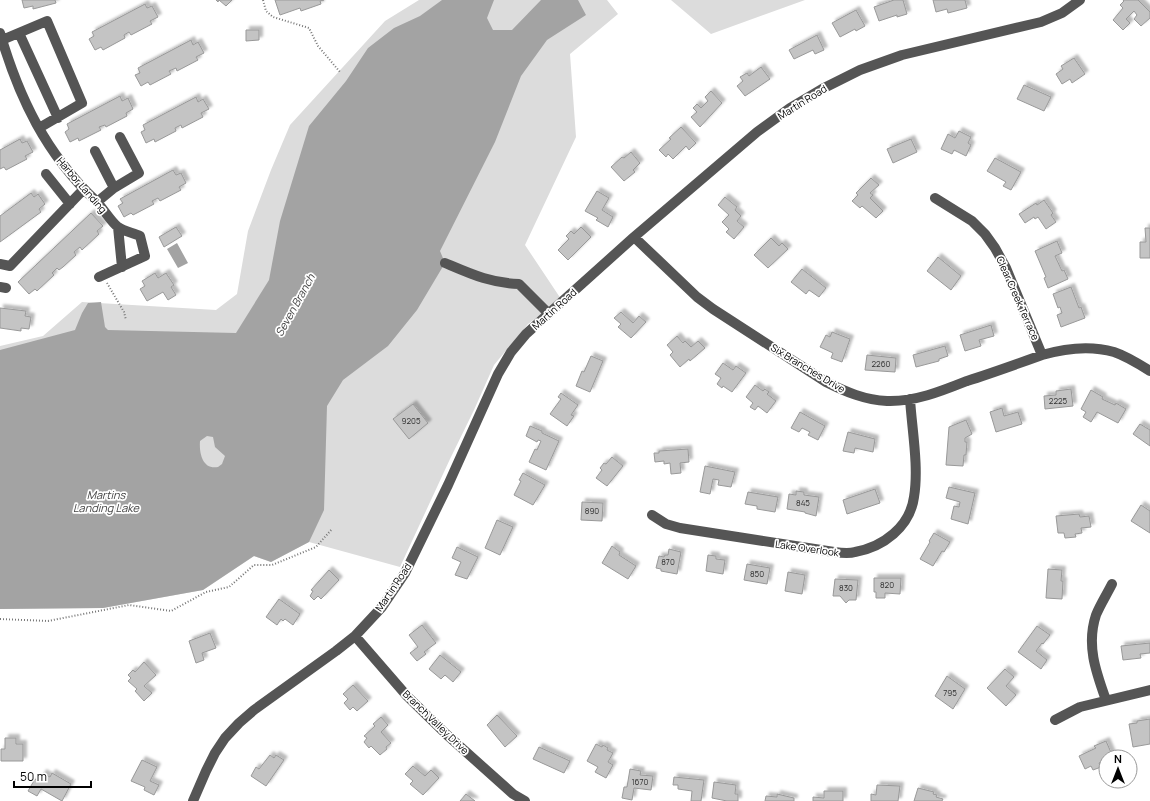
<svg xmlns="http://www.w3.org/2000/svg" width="1150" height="801" font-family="Manrope,sans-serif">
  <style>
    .green { fill: #dcdcdc }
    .water { fill: #a3a3a3; fill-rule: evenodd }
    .building { fill: #c4c4c4; stroke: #999; filter: url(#shadow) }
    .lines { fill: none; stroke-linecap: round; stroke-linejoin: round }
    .path { stroke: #777; stroke-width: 2; stroke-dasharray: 1 2; stroke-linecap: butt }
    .minor { stroke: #555; stroke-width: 10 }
    .labels { text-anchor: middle; stroke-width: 3.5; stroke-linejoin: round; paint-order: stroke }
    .number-label { font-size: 8px; fill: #313131 }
    .street-label { font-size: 10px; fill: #000; stroke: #fff }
    .water-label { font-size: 11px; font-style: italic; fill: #444; stroke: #fff }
  </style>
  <defs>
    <filter id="shadow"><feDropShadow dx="3.5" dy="-3.5" stdDeviation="1" flood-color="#0004"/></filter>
  </defs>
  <rect width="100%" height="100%" fill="#fff"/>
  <path class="green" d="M419 0H607L618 14 570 54 576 137 525 245 561 299 528 324 494 365 474 410 450 459 400 567 309 542 271 562 254 556 203 590 103 608 0 609V346L43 336 82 302 216 310 237 294 248 231 271 170 290 125 385 21Z
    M671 0H805L711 34Z"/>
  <path class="water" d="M442 0H494L487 18 493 30H512L541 0H578L586 15 547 40 521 76 495 142 440 251 445 263 417 310 388 346 343 380 327 406 324 510 309 542 271 562 254 556 203 590 103 608 0 609V350L75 330 82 313 88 303 101 302 105 327 108 330 236 333 269 280 280 221 309 126 346 81 368 48 394 28 420 16ZM207 436 213 437 215 447 225 456 222 464 218 467C203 470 199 454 200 441Z
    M177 243 188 263 178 268 167 249Z"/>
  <path class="building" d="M22 0H55L56 3 33 9V6L24 8Z
    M216 0H232L226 6 219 0 218 2Z
    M275 0H324L320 1 321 4 301 11 300 8 280 15Z
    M894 0H903L907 14 897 17V15L879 21 874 7Z
    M933 0H965L967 8 948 13 947 9 936 12Z
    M1123 0H1138L1150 12V18L1141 26 1134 19 1137 15 1134 11 1126 19 1130 23 1123 30 1113 20 1123 8 1120 5 1124 1Z
    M145 4 147 8 152 6 158 17 150 21 152 24 131 35 129 32 124 35 125 38 103 50 101 47 95 50 89 39 94 36 92 32Z
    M856 10 865 26 856 31 855 29 840 37 832 23Z
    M246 30H259V40L246 41Z
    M817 35 824 50 815 54 813 50 794 59 789 50Z
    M191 40 193 45 198 42 204 53 196 57 198 60 177 71 176 68 169 71 171 74 150 85 148 82 141 86 135 75 140 73 138 68Z
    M1074 58 1085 74 1072 83 1070 79 1062 84 1056 74 1063 69 1061 66Z
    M761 67 770 79 745 96 737 86 743 81 740 77 747 73 749 76Z
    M1024 85 1051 97 1044 111 1017 99Z
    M711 91 722 103 700 127 691 117 697 112 693 108 697 104 701 108 708 101 705 97Z
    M120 96 122 101 128 98 133 109 126 113 127 116 106 127 105 125 99 127 101 130 79 141 78 138 70 142 65 132 69 129 67 124Z
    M196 97 198 102 203 99 209 109 201 113 203 117 182 128 181 125 175 128 176 131 155 142 154 139 146 143 141 132 145 130 143 125Z
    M681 127 696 143 689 150 686 146 673 159 668 154 666 157 659 150 671 139 669 138Z
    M959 131 971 137 968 143 971 145 966 156 954 150 952 154 941 149 948 134 955 138Z
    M20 139 22 143 27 141 33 152 25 156 27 159 6 170 4 167 0 169V150Z
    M911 139 917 152 893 163 887 149Z
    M631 152 640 163 633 170 635 172 624 181 611 167 622 157 624 158Z
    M995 158 1021 172 1011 190 1003 186 1006 182 987 171Z
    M173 170 176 175 181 173 186 183 179 187 181 190 160 201 158 198 152 201 154 204 133 215 131 213 124 217 118 206 123 203 120 199Z
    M871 178 879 185 870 193 873 195 870 198 883 211 876 218 862 206 860 208 852 201 858 195 856 193Z
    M597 191 609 198 602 210 613 217 608 227 596 220 598 218 585 211Z
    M31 193 34 197 38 194 45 204 39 209 41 212 0 242V216Z
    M725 197 737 207 735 210 741 216 737 221 744 227 734 239 726 232 729 229 722 222 729 215 718 205Z
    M1044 200 1053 213 1051 215 1056 222 1046 229 1038 217 1035 219 1034 217 1025 223 1019 214 1036 203 1037 205Z
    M91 213 103 226 97 231 99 234 82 250 80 247 74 252 76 255 63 267 59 270 57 268 52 273 54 275 37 291 35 289 29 294 18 282Z
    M176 227 182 236 164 247 159 237Z
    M581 227 591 237 568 260 558 250 569 239 566 236 571 231 574 234Z
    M1145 228H1150V258H1140V242H1146Z
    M771 238 779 246 782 243 788 249 768 268 754 255Z
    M1057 241 1062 253 1055 256 1062 271 1064 270 1068 279 1048 288 1044 278 1046 277 1035 251Z
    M938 257 961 276 951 290 927 271Z
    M802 269 826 288 819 297 809 290 806 294 791 282Z
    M155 273 158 278 166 273 174 285 171 287 176 295 168 300 163 292 147 301 140 289 145 286 142 281Z
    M1071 287 1079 308 1081 307 1085 318 1061 327 1057 315 1062 313 1060 307 1058 308 1053 294Z
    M0 308 26 311 25 316 31 317 29 329 21 328V331L0 328Z
    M621 312 633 323 639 316 646 322 631 338 618 327 621 324 614 318Z
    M991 325 994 336 979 340 981 346 965 351 960 335Z
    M832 332 850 339 842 362 831 358 833 353 820 347 826 335 830 337Z
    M677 336 683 343 685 341 691 347 698 341 705 348 690 361 689 359 680 367 670 355 673 352 667 345Z
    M945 346 948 356 939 359V361L916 367 913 355Z
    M867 355 896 358 895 372 865 370Z
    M591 356 603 361 590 392 576 386 582 371 584 372Z
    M723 363 733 370 736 366 746 373 732 392 723 386 722 388 717 384 721 378 715 374Z
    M755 385 763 391 765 389 769 392 767 394 776 401 767 413 758 406 755 410 750 407 753 403 746 397Z
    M1071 389 1073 406 1045 409 1044 396 1056 395V391Z
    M1091 390 1103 397 1102 399 1115 405 1116 403 1126 409 1118 423 1097 412 1091 422 1083 417 1086 412 1081 409Z
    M561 393 578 405 571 415 574 416 567 426 550 414 561 399 558 397Z
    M413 404 428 423 409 439 393 419Z
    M1002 408 1004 416 1018 412 1022 424 996 432 990 412Z
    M800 412 825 426 818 440 808 435 810 432 802 428 799 432 791 428Z
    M966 420 972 434 965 438V442H967L966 455H964L963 466 946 465 949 427Z
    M1140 424 1150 430V446L1133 434Z
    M530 426 542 431V433L559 441 546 470 529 462 535 449 537 450 541 441 538 440 537 442 526 436Z
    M848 432 875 439 873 452 855 448 854 453 843 451Z
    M688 449 689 462 680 463 681 473 671 474 670 463 664 464V461L655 462 654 453H659V451Z
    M612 457 623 466 607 486 596 478 602 470 600 468 604 463 606 464Z
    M705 466 735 472 731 487 718 485 719 480 713 479 710 494 700 492Z
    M523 473 545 485 533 505 514 495 521 481 519 480Z
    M949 487 975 493 968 524 951 519 954 506 959 507 960 502 946 498Z
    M875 489 880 503 847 514 843 500Z
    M796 491 804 492V495L819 497 816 516 805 513V512L787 509 789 494 796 495Z
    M748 492 778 497 775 512 757 509V506L745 504Z
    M582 502 603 503 602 521 581 520Z
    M1141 505 1150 511V533L1131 521Z
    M1079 514 1080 517 1089 516 1091 527 1081 528 1082 533 1075 534 1076 537 1065 538 1064 533H1058L1056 516Z
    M497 520 513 527 500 555 485 548Z
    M934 533 950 542 944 552 942 551 933 566 920 559 930 542 929 541Z
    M612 546 620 552 619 555 636 566 628 579 602 563Z
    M457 547 478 557 467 579 455 575 461 562 452 558Z
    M669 549 681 552 677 574 661 571V569L656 568 659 556 664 557 665 555H668Z
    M708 555 716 556V559L725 560 723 574 706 571Z
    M747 564 770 568 767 584 744 580Z
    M1048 569 1062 570 1061 581H1063L1062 599 1046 598Z
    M329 570 339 580 321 599 318 596 314 600 310 596 313 591 311 590Z
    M788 572 805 575 802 594 785 591Z
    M874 578H901L900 594 885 593V598H876V592H874Z
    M835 579 858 580 856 600H849L846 603 840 596H833Z
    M279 599 300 614 293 625 285 619 283 621 281 619 277 625 266 617Z
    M422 625 436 643 424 652 426 654 417 661 410 653 418 647 409 635Z
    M1037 626 1050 635 1043 644 1042 643 1036 651 1047 660 1041 669 1018 652Z
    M210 633 216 648 202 653 204 660 196 663 189 641Z
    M1150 643V653L1140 654 1141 658 1123 660 1121 646Z
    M440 655 461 672 453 682 445 675 441 679 429 669Z
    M144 662 156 675 144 686 152 693 144 701 135 691 137 689 128 681 131 678 128 675 133 670 135 672Z
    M1005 669 1014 677 1006 686 1016 695 1006 706 987 688Z
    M947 676 965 689 953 709 935 696Z
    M353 685 368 701 357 711 353 707 350 710 344 703 348 699 343 694Z
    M497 715 517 736 505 747 487 725Z
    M381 717 388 725 381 732 391 743 386 747 387 749 380 755 371 746 369 748 364 742 367 738 364 736 375 726 373 724Z
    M1150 719V744L1133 747 1129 724 1137 723V721Z
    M5 738H16V744H23V761H1V749H5Z
    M1106 741 1113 757H1106V760L1099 763 1101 767 1093 770 1091 766 1085 769 1079 756 1096 748 1094 746Z
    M596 744 602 747 603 745 608 748 607 750 613 753 608 762 613 765 606 778 595 772 598 767 587 761Z
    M539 747 570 761 564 773 533 759Z
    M270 755 274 758 276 755 284 760 266 786 251 776 256 767 259 769Z
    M142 760 157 767 150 781 159 785 154 795 144 790 145 787 131 781Z
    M413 766 425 776 431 770 439 778 423 795 410 784 413 781 405 774Z
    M630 769 641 771 640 775 653 776 651 790 634 788 632 800 622 798 624 787H627Z
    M43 773 50 777 52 773 71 784 62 801 41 789 37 796 28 791 35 779 39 781Z
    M674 777 704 780 701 801H691L692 791 678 789V785H673Z
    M714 782 736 785 735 794H738V801H727L712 798Z
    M877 785 900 786 898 801H871V794L876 795Z
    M918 788 934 792 933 794 937 795 936 797 943 799 942 801H914Z
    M824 791H843V801H813V797L824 798Z
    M466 794 475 801H460Z
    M777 794 794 798V801H765L766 796 777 797Z"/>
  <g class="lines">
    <path class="path" d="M263 0 266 11 273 17 309 28 318 46 340 72
      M107 283 124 312 126 320
      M0 619 48 621 129 605 171 611 206 592 229 587 254 565H272L316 547 332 529"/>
    <path class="minor" d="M0 33C19 98 46 154 96 201 103 208 111 222 118 227 123 231 134 233 140 236L145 256 99 277
      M19 33 58 118
      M0 43 2 40 47 21 82 103 39 128
      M95 151 114 188
      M46 174 70 204
      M935 198 972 221 985 234 995 248 1006 268 1042 355
      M97 202 114 188 139 173 120 137
      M118 227 122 267
      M634 237 697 297 713 309 826 382C846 392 865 400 887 401 915 402 942 391 967 381 992 373 1017 364 1042 355 1066 348 1090 345 1114 352 1126 356 1139 364 1150 371
      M445 263C471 274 490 283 519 284L549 314
      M0 264 10 266 83 190
      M0 287 6 288
      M652 515 666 524 680 528 834 552C841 553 849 554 855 552 883 547 910 527 914 497 919 467 912 430 910 399
      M355 636 407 696 446 734 513 794 525 801
      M1106 700C1096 672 1086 645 1096 615 1100 605 1107 594 1112 584
      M1055 720 1080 707 1150 690
      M193 801 206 771 215 753 225 738 239 723 254 710 336 651 355 636 382 607 405 573 448 485 498 374 511 352 526 334 634 237 757 132 790 108 822 89 860 70 902 55 1041 22 1062 13 1080 0"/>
  </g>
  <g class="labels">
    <g class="number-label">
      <text x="881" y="367">2260</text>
      <text x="1058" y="404">2225</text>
      <text x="411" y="424">9205</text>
      <text x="803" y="506">845</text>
      <text x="592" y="514">890</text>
      <text x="668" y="565">870</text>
      <text x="757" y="577">850</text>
      <text x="887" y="588">820</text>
      <text x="846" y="591">830</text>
      <text x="950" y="696">795</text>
      <text x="640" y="785">1670</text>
    </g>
    <g class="street-label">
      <text transform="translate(802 102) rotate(-32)" y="4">Martin Road</text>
      <text transform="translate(82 185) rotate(49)" y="4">Harbor Landing</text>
      <text transform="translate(1018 298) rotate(66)" y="4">Clear Creek Terrace</text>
      <text transform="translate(554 309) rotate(-42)" y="4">Martin Road</text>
      <text transform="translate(808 368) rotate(31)" y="4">Six Branches Drive</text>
      <text transform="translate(807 548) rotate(8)" y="4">Lake Overlook</text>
      <text transform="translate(393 587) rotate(-56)" y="4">Martin Road</text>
      <text transform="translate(436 722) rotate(44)" y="4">Branch Valley Drive</text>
    </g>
    <g class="water-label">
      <text transform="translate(295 305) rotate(-61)" y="4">Seven Branch</text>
      <text x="106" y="499">Martins<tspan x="106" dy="13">Landing Lake</tspan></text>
    </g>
  </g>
  <g transform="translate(1118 769)"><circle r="19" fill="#ffffff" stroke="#999999"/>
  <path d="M0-3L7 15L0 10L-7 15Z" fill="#000000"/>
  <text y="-6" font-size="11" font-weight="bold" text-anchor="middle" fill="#000000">N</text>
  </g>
  <path d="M14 781v6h77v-6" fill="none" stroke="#000000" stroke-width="2"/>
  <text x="20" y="781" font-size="12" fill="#000000" stroke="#ffffff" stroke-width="3" paint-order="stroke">50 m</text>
</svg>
